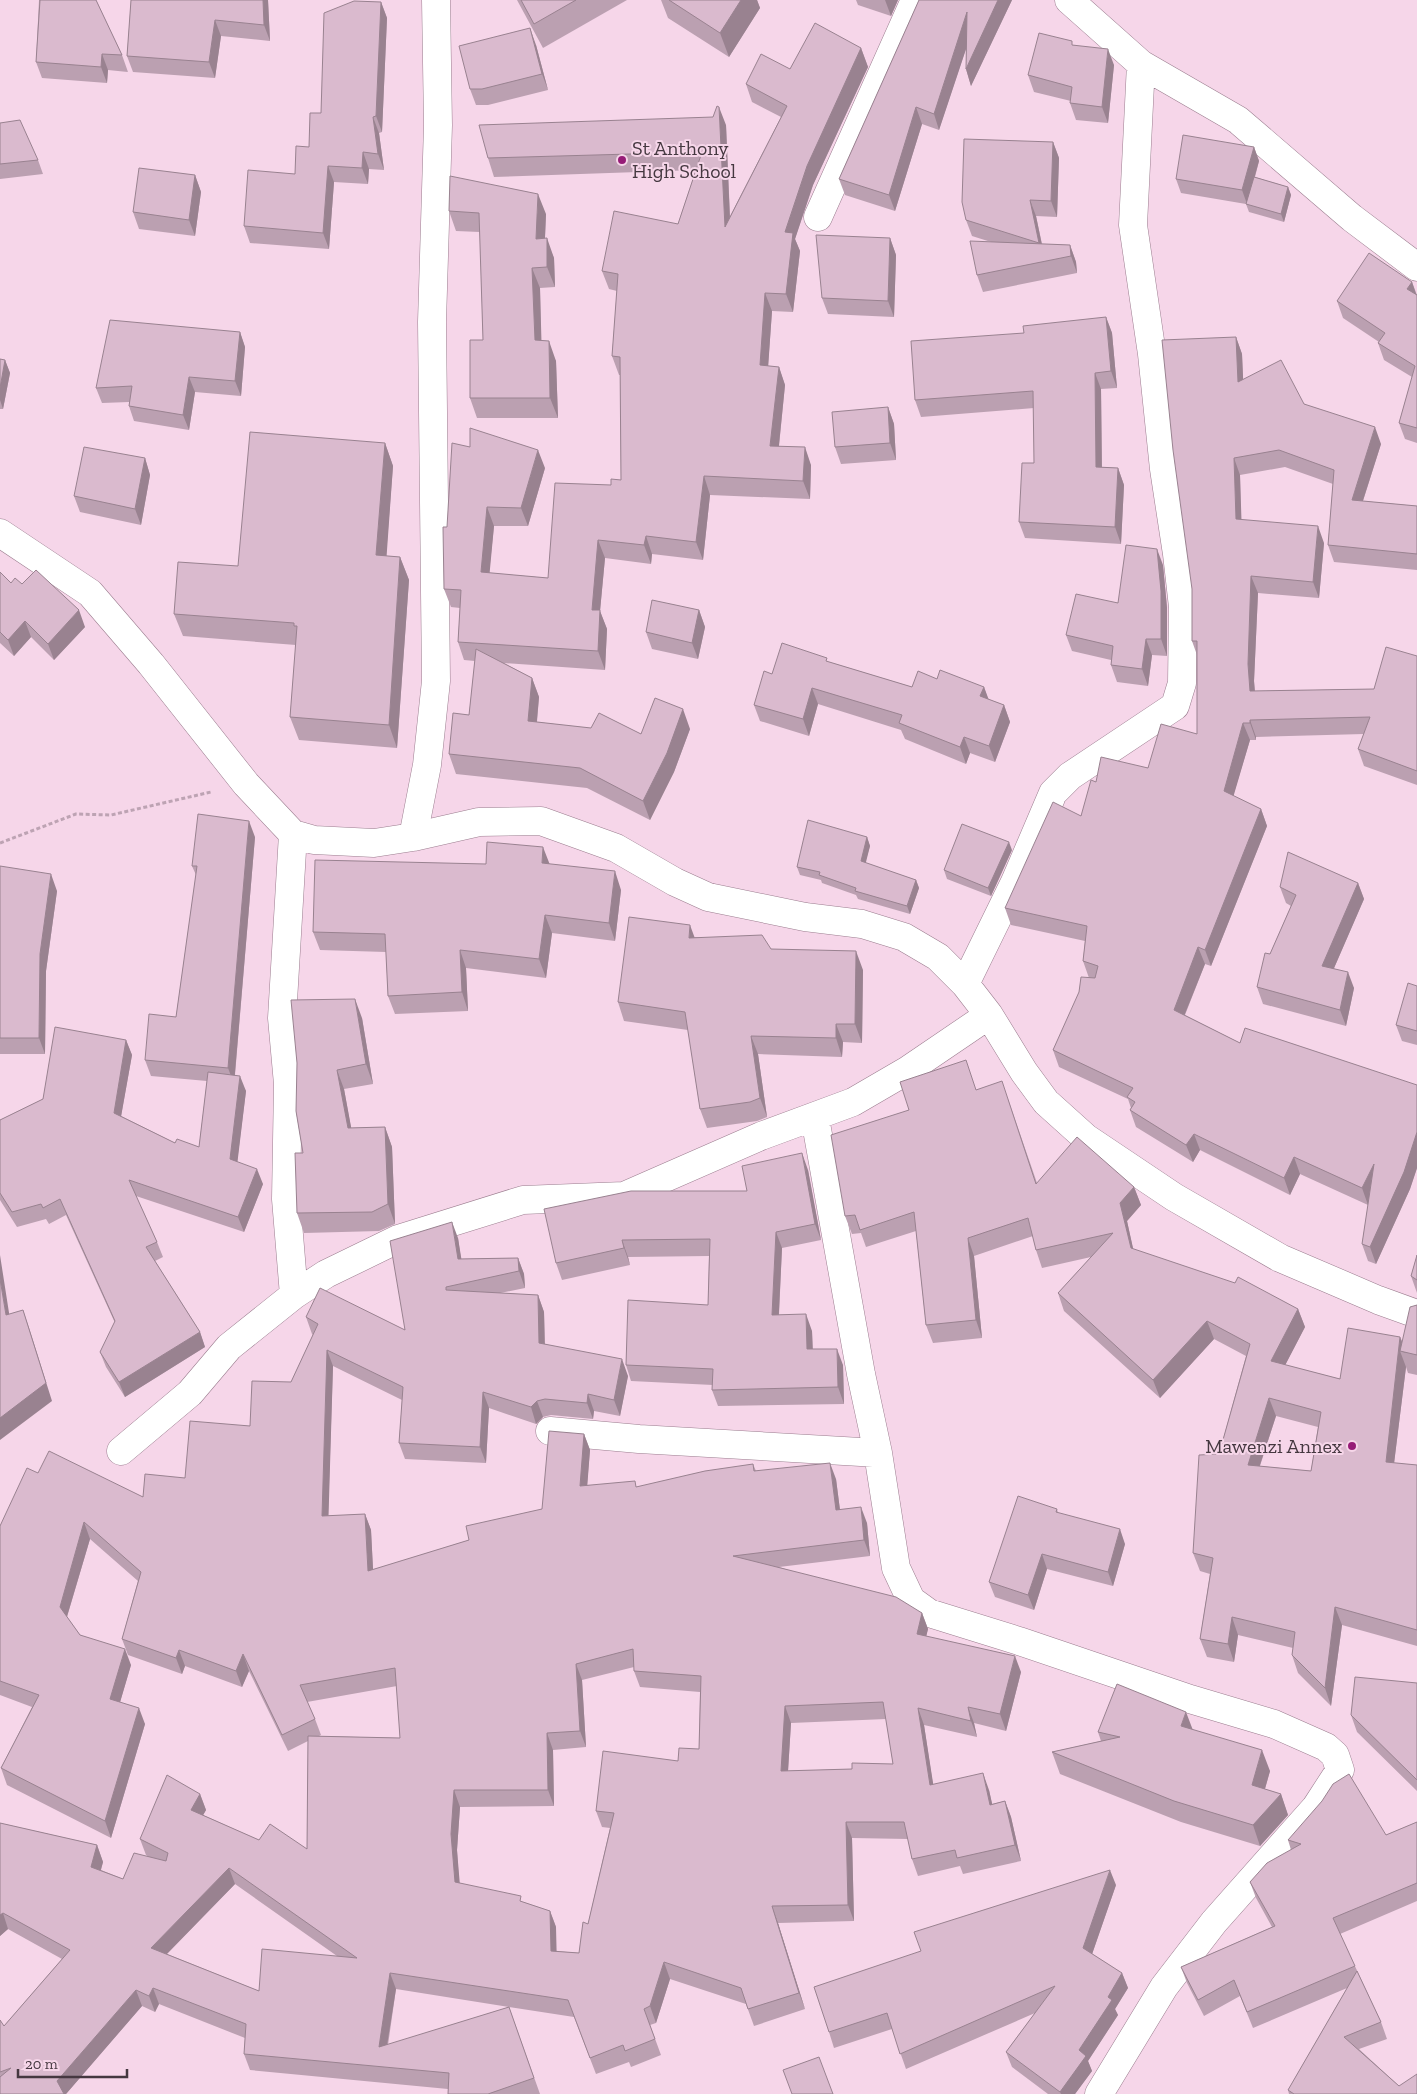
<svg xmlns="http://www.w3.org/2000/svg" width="1417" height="2094" font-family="'Zilla Slab',serif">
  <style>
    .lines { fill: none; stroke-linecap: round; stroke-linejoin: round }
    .minor-casing { stroke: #9b7d8f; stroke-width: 29 }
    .path { stroke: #bda3b3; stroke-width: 3; stroke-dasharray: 4 2.5; stroke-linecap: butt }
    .minor { stroke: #fff; stroke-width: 28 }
    .wall { fill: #bba0b1; fill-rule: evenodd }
    .shaded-wall { fill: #998290 }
    .building { fill: #dabace; stroke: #998290; fill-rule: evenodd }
    .poi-dot { fill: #961c77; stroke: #f6d6e9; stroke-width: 2 }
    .labels { text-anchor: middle; stroke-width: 4; stroke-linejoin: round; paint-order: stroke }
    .poi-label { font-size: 20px; fill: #453840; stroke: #f6d6e9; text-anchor: start }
  </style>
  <rect width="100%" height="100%" fill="#f6d6e9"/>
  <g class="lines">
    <defs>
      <path id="minor" d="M1069 0 1141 64 1238 120 1352 218 1417 267
        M818 217 915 0
        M0 533 90 593 151 664 246 784 293 834 314 840 374 843 413 837 479 822 541 821 616 848 675 882 708 897 805 917 862 924 904 937 938 957 965 984 989 1015 1024 1072 1046 1102 1086 1138 1174 1197 1280 1258 1378 1300 1417 1314
        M293 834 282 1018 288 1084 286 1199 294 1295
        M413 837 427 765 436 681 432 322 438 125 436 0
        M965 984 1015 882 1053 793 1070 776 1175 706 1182 683 1183 607 1177 554 1164 469 1152 354 1133 225 1141 64
        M815 1118 861 1374 878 1453 896 1568 911 1600 929 1613 1019 1641 1190 1699 1274 1724 1326 1747 1335 1755 1340 1770 1316 1807 1214 1922 1164 1987 1099 2094
        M550 1431 639 1439 878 1453
        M121 1451 190 1393 229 1347 294 1295 326 1274 398 1239 523 1200 624 1196 761 1136 853 1102 908 1070 989 1015"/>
    </defs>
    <use href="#minor" class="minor-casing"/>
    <path class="path" d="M0 843 76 814 111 815 211 792"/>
    <use href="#minor" class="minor"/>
  </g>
  <path class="wall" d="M39 0H96L122 55 128 72 108 70 107 83 42 78 36 62Z
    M131 0H268L270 41 221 36 215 78 133 72 127 56Z
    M517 0H627L543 48Z
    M661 0H757L760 8 729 57 668 18Z
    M856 0H898L891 16 858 5Z
    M919 0H1012L971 86 966 69V49L939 130 922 124 895 211 845 195 839 179Z
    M381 2 387 18 382 132 379 133 384 170 369 169 368 184 334 182 329 249 250 243 244 226 295 174 309 147 321 113Z
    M536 45 548 90 488 105H476L470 89Z
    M1074 45 1114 65 1108 123 1076 120 1070 103 1071 101 1034 92 1028 75Z
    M861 48 868 67 813 185 795 239 800 251 793 312 772 311 768 366 779 367 785 385 779 446 811 465 810 499 710 495 703 560 652 554 651 564 605 558 600 611 607 629 605 670 504 663 532 678 539 697 537 722 641 734 690 729 674 772 650 820 587 788 456 774 449 754 469 715 475 661 464 660 458 642 460 608 451 607 444 589 447 527 545 468 528 526H494L489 573 548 578 611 485 621 480 620 375H619L612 356 617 291 609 289 602 271 678 224 696 170 494 177 488 158 726 125 730 216 781 117 752 102 746 84 790 69Z
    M0 123 38 160 43 174 0 179Z
    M1053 142 1059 158 1057 217 1036 216 1042 244 1070 245 1076 262 1077 273 983 292 977 275 991 242 972 236 966 220Z
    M1254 147 1259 161 1255 177 1288 187 1291 195 1284 222 1249 212 1246 204 1181 193 1176 179Z
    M195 175 201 192 195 236 139 229 133 212Z
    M449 211 546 214 545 238 554 258 555 287 540 288 541 341 556 361 558 418H477L470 398 483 340 480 232 456 231Z
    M890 238 896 255 894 317 828 314 822 298Z
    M1412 282 1417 295V443L1405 439 1399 423 1412 377 1384 360 1378 343 1379 342 1343 318 1337 301Z
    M1106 317 1112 333 1117 388 1101 389 1102 467 1118 468 1124 485 1121 544 1025 538 1019 522 1034 463V408L921 417 915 400 1024 333Z
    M240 332 245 347 241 396 195 392 189 430 134 421 129 406V402L102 403 96 388Z
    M1236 337 1242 354 1243 379 1304 404 1381 444 1363 501 1417 506V570L1334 562 1328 545 1333 484 1285 467 1240 475 1241 520 1324 543 1319 598 1258 593 1254 681 1255 691 1374 689 1417 656V785L1364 766 1358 749 1364 734 1256 737V740H1250L1233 796 1261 809 1267 826 1211 966 1205 964 1185 1015 1240 1043 1417 1085V1168L1410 1189 1376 1264 1368 1261 1362 1244 1368 1205 1300 1174 1290 1195 1200 1150 1193 1162 1136 1127 1130 1110 1131 1108 1128 1099 1059 1067 1053 1050 1089 978 1083 961 1085 941 1011 925 1005 908 1081 816 1096 782 1148 768 1197 734V655L1192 641Z
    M0 359 5 360 10 373 3 409H0Z
    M888 407 894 424 896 460 841 464 835 447Z
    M385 443 393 466 386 556 400 557 409 580 397 748 299 740 290 717 296 645 183 636 174 614 238 566Z
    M145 458 150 475 141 525 80 512 74 496Z
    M1163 565 1167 608V656L1152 655 1148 686 1117 682 1111 665V660L1072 651 1066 635 1118 603Z
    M0 572 11 583 22 584 85 627 54 660 31 637 14 656 0 643Z
    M699 610 705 627 698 659 652 649 646 632Z
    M829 662 912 687 937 679 984 687 988 699 1004 705 1010 722 995 762 970 753 966 764 905 739 901 730 818 704 809 736 760 721 754 705 772 674Z
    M255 837 235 1075 246 1091 237 1162 263 1184 244 1232 136 1196 157 1242 163 1257 155 1261 200 1332 205 1347 125 1397 106 1367 100 1352 115 1323 66 1215 49 1224 46 1219 17 1227 0 1200V1120L43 1099 126 1040 132 1055 121 1116 175 1143 199 1147 207 1081 151 1076 145 1060 176 1017 196 875 192 866Z
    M867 837 870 846 865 863 916 880 919 888 910 914 858 899 856 895 822 883 821 880 800 875 797 867Z
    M1012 850 991 896 947 879 944 870Z
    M486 864H549L621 890 615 941 552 933 546 978 466 968 468 1011 395 1014 388 996 386 952 320 950 313 932Z
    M0 866 57 891 46 971 45 1054H0Z
    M1358 883 1364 899 1334 968 1354 988 1346 1026 1263 1004 1257 987 1270 954 1291 906 1286 903 1280 887Z
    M695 937 771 949 863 970 862 1043 843 1042 842 1057 758 1054 767 1117 757 1121 707 1128 700 1109 688 1030 624 1021 618 1002Z
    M1417 986V1045L1402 1041 1396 1025Z
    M362 1018 373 1084 344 1089 351 1128 385 1127 392 1147 395 1224 379 1231 304 1233 297 1213 303 1153 296 1111Z
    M977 1090 1008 1099 1037 1183 1134 1187 1141 1205 1127 1221 1133 1249 1298 1309 1305 1327 1285 1365 1340 1379 1400 1337 1402 1341 1417 1305V1375L1408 1373 1406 1367 1394 1463 1417 1465V1646L1342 1625 1331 1706 1298 1673 1292 1655 1293 1648 1238 1635 1234 1662 1207 1657 1200 1639 1210 1574 1200 1571 1193 1553 1219 1454 1246 1356 1214 1339 1160 1398 1064 1311 1058 1293 1091 1257 1042 1268 1036 1250 1033 1236 974 1256 982 1338 933 1343 926 1325 916 1231 866 1247 861 1233 852 1234 845 1216ZM1276 1416 1318 1427 1311 1471 1260 1466Z
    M808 1170 821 1240 782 1248 779 1315 812 1331 813 1349 843 1365 844 1404 718 1406 712 1390 713 1385 631 1381 626 1365 708 1305 709 1256 628 1257 630 1265 562 1280 556 1263 747 1191Z
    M458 1238 461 1259 518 1258 524 1274 525 1288 500 1293 538 1295 544 1312 545 1344 628 1376 620 1416 594 1411 593 1419 551 1415 543 1417 536 1424 489 1408 486 1463 405 1459 399 1443 402 1400 333 1366 328 1516 365 1514 371 1530 373 1570 469 1540 542 1509 584 1434 590 1450 587 1485 638 1487 753 1464 756 1471 836 1479 840 1510 867 1523 870 1556 779 1567 922 1613 928 1629 926 1636 1021 1672 1006 1731 974 1723 977 1737 924 1725 933 1785 989 1790 992 1804 1005 1801 1011 1817 1021 1861 963 1874 960 1866 918 1876 912 1859 908 1839 852 1838 854 1921 778 1923 805 2009 754 2026 746 2004 670 1979 656 2023 650 2025 661 2055 631 2067 629 2062 596 2074 574 2017 509 2007 540 2094H448V2089L250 2070 244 2054 245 2038 159 2004 155 2012 142 2006 66 2094H0V2020L4 2026 62 1959 8 1929 0 1936V1823L97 1845 103 1862 101 1870 123 1879 149 1857 146 1855 140 1839 200 1794 206 1810 203 1815 259 1840 307 1849 308 1741 288 1751 249 1671 242 1687 185 1666 182 1674 128 1655 122 1639 138 1581 90 1539 67 1617 80 1635 131 1665 120 1702 145 1724 111 1838 7 1785 1 1768 32 1707 0 1695V1526L38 1473 143 1497 185 1478 250 1426 291 1382 313 1335 312 1334 306 1317 405 1330ZM634 1667V1671L640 1687 700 1692 699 1749 596 1811 602 1827 610 1828 588 1924 579 1953 556 1951V1927L550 1911 523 1902 459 1883 457 1850 460 1807 554 1806 553 1750 586 1747 582 1680ZM397 1686 400 1738 319 1736 321 1735 315 1719 307 1702ZM886 1719 893 1764 852 1769 788 1771 791 1723ZM235 1884 337 1956 259 1991 167 1954ZM396 1989 509 2007 388 2045Z
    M1417 1255V1293L1411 1276Z
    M1057 1509 1058 1513 1125 1544 1113 1586 1047 1569 1034 1610 995 1597 989 1582Z
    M1417 1683V1791L1357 1732 1351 1715Z
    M1192 1729 1270 1771 1265 1789 1281 1794 1288 1815 1260 1846 1181 1822 1060 1774 1052 1752 1101 1741 1098 1732Z
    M1417 1822V1901L1340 1934 1381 2022 1387 2039 1359 2049 1399 2086 1417 2094H1289L1288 2090 1347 1988 1253 2028 1240 1996 1204 2016 1187 1983 1181 1967 1272 1927 1256 1898 1250 1882 1291 1850 1288 1840 1386 1835Z
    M1116 1885 1092 1954 1122 1973 1128 1988 1115 2009 1118 2015 1088 2061 1092 2071 1075 2094H1048L1012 2067 1006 2052 1035 2013 906 2069 892 2029 834 2048 829 2032Z"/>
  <path class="shaded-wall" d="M263 0H268L270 41 264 25Z
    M741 0H757L760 8 729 57 720 33Z
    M885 0H898L891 16Z
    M998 0H1012L971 86 966 69Z
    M381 2 387 18 382 132 376 116Z
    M967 12 973 28 939 130 934 114Z
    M215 20 221 36 215 78 209 62Z
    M530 28 536 45 548 90 542 74Z
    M861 48 868 67 813 185 795 239 800 251 793 312 786 294 785 232 807 166Z
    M1108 49 1114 65 1108 123 1102 107Z
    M102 54 108 70 107 83 101 67Z
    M719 107 726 125 731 245 725 227Z
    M916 107 922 124 895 211 889 195Z
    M373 117 379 133 384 170 378 154Z
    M1053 142 1059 158 1057 217 1051 201Z
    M1254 147 1259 161 1247 204 1242 190Z
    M363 152 369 169 368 184 362 168Z
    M328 166 334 182 329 249 323 233Z
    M195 175 201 192 195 236 189 220Z
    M1288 187 1291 195 1284 222 1281 214Z
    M538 194 546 214 544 259 536 239Z
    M1030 200 1036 216 1045 260 1039 243Z
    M547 238 554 258 555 287 547 267Z
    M890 238 896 255 894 317 888 301Z
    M1070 245 1076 262 1077 273 1071 256Z
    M532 268 540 288 542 361 535 340Z
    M1412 282 1417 297 1407 289Z
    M765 293 772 311 767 383 760 365Z
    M1106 317 1112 333 1117 388 1111 371Z
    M240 332 245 347 241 396 235 381Z
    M1236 337 1242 354 1244 399 1238 382Z
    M549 341 556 361 558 418 550 398Z
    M5 360 10 373 3 409 0 400V388Z
    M779 367 785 385 777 464 770 446Z
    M1095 373 1101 389 1102 483 1096 467Z
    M189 377 195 392 189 430 183 415Z
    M888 407 894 424 896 460 890 443Z
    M1375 427 1381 444 1358 516 1352 500Z
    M385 443 393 466 385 578 376 555Z
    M805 447 811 465 810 499 803 481Z
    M538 450 545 468 528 526 521 508Z
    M145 458 150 475 141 525 135 509Z
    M1234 458 1240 475 1242 536 1236 519Z
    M1118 468 1124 485 1121 544 1115 527Z
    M704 476 710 495 703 560 696 542Z
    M487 507 494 526 488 590 481 572Z
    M1318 526 1324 543 1319 598 1313 582Z
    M646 536 652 554 651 564 644 545Z
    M598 540 605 558 600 611 607 629 605 670 598 651 592 610Z
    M1157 549 1163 565 1167 608V656L1161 639Z
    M400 557 409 580 397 748 389 725Z
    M1251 576 1258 593 1254 681 1256 708 1250 691 1248 664Z
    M79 610 85 627 54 660 48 644Z
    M699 610 705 627 698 659 692 643Z
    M25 621 31 637 14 656 8 640Z
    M1146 639 1152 655 1148 686 1142 669Z
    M532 678 539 697 535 741 528 721Z
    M984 687 990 703 980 696Z
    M812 688 818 704 809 736 803 719Z
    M1004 705 1010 722 995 762 989 746Z
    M683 709 690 729 674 772 650 820 643 801Z
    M1250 720 1256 737V740L1250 723Z
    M1243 723 1250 740 1230 808 1224 791Z
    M964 737 970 753 966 764 960 747Z
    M1261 809 1267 826 1211 966 1205 950Z
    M249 821 255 837 234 1084 228 1068Z
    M867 837 870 846 864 870 861 861Z
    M1009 842 1012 850 991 896 988 888Z
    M543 847 550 865 542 863Z
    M615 871 621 890 615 941 609 923Z
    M51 874 57 891 46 971 45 1054 39 1038 40 954Z
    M916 880 919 888 910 914 907 906Z
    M1358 883 1364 899 1328 982 1322 966Z
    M545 915 552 933 546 978 539 959Z
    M690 925 697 944 689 938Z
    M1198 947 1205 964 1180 1026 1174 1010Z
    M460 950 466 968 468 1011 462 992Z
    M856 951 863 970 862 1043 855 1024Z
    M1348 972 1354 988 1346 1026 1340 1010Z
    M355 999 362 1018 373 1084 366 1064Z
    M836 1024 843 1042 842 1057 836 1038Z
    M751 1036 758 1054 767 1117 760 1098Z
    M126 1040 132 1055 119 1128 114 1113Z
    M337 1070 344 1089 355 1148 348 1128Z
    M240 1076 246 1091 236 1174 230 1159Z
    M385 1127 392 1147 395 1224 388 1204Z
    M1417 1132V1168L1410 1189 1376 1264 1370 1247Z
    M1194 1134 1200 1150 1193 1162 1186 1145Z
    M802 1153 808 1170 821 1240 815 1224Z
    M1294 1157 1300 1174 1290 1195 1284 1178Z
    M1374 1164 1368 1205 1362 1188Z
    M257 1169 263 1184 244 1232 238 1217Z
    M1134 1187 1141 1205 1127 1221 1137 1266 1131 1248 1120 1203Z
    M452 1222 458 1238 464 1275 458 1259Z
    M776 1232 782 1248 778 1331 772 1315Z
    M968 1238 974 1256 982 1338 976 1320Z
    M622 1240 628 1257 630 1265 624 1248Z
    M0 1255 12 1332 6 1315 0 1279Z
    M518 1258 524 1274 525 1288 519 1271Z
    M538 1295 544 1312 545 1359 539 1343Z
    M1298 1309 1305 1327 1278 1379 1271 1361Z
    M23 1310 29 1328 52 1401 0 1440V1418Z
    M806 1314 812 1331 813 1365 807 1349Z
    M1207 1321 1214 1339 1160 1398 1153 1380Z
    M200 1332 205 1347 125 1397 119 1382Z
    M1400 1337 1406 1353 1400 1351 1406 1367 1392 1480 1386 1462Z
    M837 1349 843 1365 844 1404 838 1387Z
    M327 1350 333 1366 328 1533 322 1516Z
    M622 1359 628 1376 620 1416 614 1400Z
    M483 1392 489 1408 486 1463 480 1447Z
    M588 1394 594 1411 593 1419 587 1403Z
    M1269 1398 1276 1416 1254 1483 1248 1465Z
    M537 1401 543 1417 536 1424 531 1407Z
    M584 1434 590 1450 586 1502 580 1486Z
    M830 1463 836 1479 842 1526 836 1510Z
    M861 1507 867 1523 870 1556 864 1540Z
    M365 1514 371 1530 374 1588 368 1571Z
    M84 1522 90 1539 65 1623 60 1607Z
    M1120 1529 1125 1544 1113 1586 1108 1572Z
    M1042 1554 1047 1569 1034 1610 1028 1595Z
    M1335 1607 1342 1625 1331 1706 1325 1688Z
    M922 1613 928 1629 923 1650 917 1634Z
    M1232 1617 1238 1635 1234 1662 1228 1644Z
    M125 1649 131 1665 116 1716 110 1699Z
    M179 1650 185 1666 182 1674 176 1658Z
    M243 1654 249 1671 242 1687 236 1671Z
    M1015 1656 1021 1672 1006 1731 1000 1714Z
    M576 1664 582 1680 586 1747 580 1731Z
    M785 1706 791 1723 787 1787 781 1771Z
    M968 1707 974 1723 977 1737 971 1721Z
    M139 1708 145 1724 111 1838 105 1821Z
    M918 1708 924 1725 936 1802 930 1785Z
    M1186 1712 1194 1733 1181 1726Z
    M547 1733 553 1750 554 1806 548 1790Z
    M1262 1750 1270 1771 1260 1806 1252 1785Z
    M983 1773 989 1790 996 1821 990 1805Z
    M454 1790 460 1807 457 1850 461 1898 455 1882 451 1834Z
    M200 1794 206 1810 197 1826 191 1810Z
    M1281 1794 1288 1815 1260 1846 1253 1825Z
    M1005 1801 1011 1817 1021 1861 1015 1845Z
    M846 1822 852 1838 854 1921 848 1905Z
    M97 1845 103 1862 97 1883 91 1867Z
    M229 1868 235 1884 157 1964 151 1948Z
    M1110 1870 1116 1885 1089 1963 1083 1948Z
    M772 1906 778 1923 805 2009 799 1993Z
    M550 1911 556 1927 557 1968 551 1951Z
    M3 1913 8 1929 0 1936V1915Z
    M664 1962 670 1979 656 2023 650 2006Z
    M390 1973 396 1989 384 2064 379 2047Z
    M1122 1973 1128 1988 1115 2009 1118 2015 1088 2061 1092 2071 1075 2094H1061L1060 2092 1079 2050 1108 1997Z
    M153 1988 159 2004 155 2012 149 1996Z
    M136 1990 142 2006 66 2094H61L57 2081Z"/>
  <path class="building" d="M40 0H96L122 55 102 54 101 67 36 62Z
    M131 0H263L264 25 215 20 209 62 127 56Z
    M521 0H576L534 24Z
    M669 0H741L720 33Z
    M919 0H998L966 69 967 12 934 114 916 107 889 195 839 179Z
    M354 1 381 2 376 116 373 117 378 154 363 152 362 168 328 166 323 233 244 226 248 170 295 174 296 146 309 147 310 113H321L324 13Z
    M815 23 861 48 807 166 785 232 793 233 786 294 765 293 760 365 779 367 770 446 805 447 803 481 704 476 696 542 646 536 644 545 598 540 592 610H600L598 651 458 642 461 590 444 589 443 527H447L452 443 470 447V428L538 450 521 508 487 507 481 572 548 578 555 483 611 485V479L621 480 620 357 612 356 618 274 602 271 614 211 678 224 702 152 488 158 479 125 713 117 717 106 719 107 725 227 787 106 746 84 761 54 790 69Z
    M530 28 542 74 482 89H470L459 46Z
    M1039 33 1072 41V45L1108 49 1102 107 1070 103 1072 87 1028 75Z
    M20 120 38 160 0 164V123Z
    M1183 135 1254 147 1242 190 1176 179Z
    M964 139 1053 142 1051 201 1030 200 1039 243 966 220 962 202Z
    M139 168 195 175 189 220 133 212Z
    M450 176 538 194 536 239 547 238V267L532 268 535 340 549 341 550 398H470V340H483L479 213 449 211Z
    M1254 177 1288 187 1281 214 1246 204Z
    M816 235 890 238 888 301 822 298Z
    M970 241 1070 245 1071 256 977 275Z
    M1369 253 1412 282 1407 289 1417 295V428L1399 423 1415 366 1378 343 1385 333 1337 301Z
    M1106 317 1111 371 1095 373 1096 467 1118 468 1115 527 1019 522 1022 463H1034L1033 391 915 400 911 341 1024 333 1023 326Z
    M110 320 240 332 235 381 189 377 183 415 129 406 132 386 96 388Z
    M1236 337 1238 382 1281 360 1304 404 1375 427 1352 500 1417 506V554L1328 545 1334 470 1279 450 1234 458 1236 519 1318 526 1313 582 1251 576 1248 664 1250 691 1374 689 1386 647 1417 656V771L1358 749 1370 717 1250 720V723H1243L1224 791 1261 809 1205 950 1198 947 1174 1010 1240 1043 1245 1028 1417 1085V1132L1404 1172 1370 1247 1362 1244 1374 1164 1362 1188 1294 1157 1284 1178 1194 1134 1186 1145 1130 1110 1135 1102 1127 1097 1133 1088 1053 1050 1079 992 1081 977 1095 978 1098 966 1083 961 1087 926 1005 908 1053 802 1081 816 1091 780 1096 782 1101 757 1148 768 1161 724 1197 734V641H1192V589L1173 450 1162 340Z
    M0 359 5 360 0 388Z
    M888 407 890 443 835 447 832 412Z
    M250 432 385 443 376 555 400 557 389 725 290 717 297 626H294V623L174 614 178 562 238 566Z
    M84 447 145 458 135 509 74 496Z
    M1126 545 1157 549 1161 591V639H1146L1142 669 1111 665 1113 646 1066 635 1076 594 1118 603Z
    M36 570 79 610 48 644 25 621 8 640 0 632V572L11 583 15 578 22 584Z
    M652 600 699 610 692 643 646 632Z
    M782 643 827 658 826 661 912 687 918 671 937 679 940 670 984 687 980 696 1004 705 989 746 964 737 960 747 899 723 902 715 812 688 803 719 754 705 764 671 772 674Z
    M476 649 532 678 528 721 591 728 599 713 641 734 655 698 683 709 667 753 643 801 580 768 449 754 453 713 469 715Z
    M198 814 249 821 228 1068 145 1060 149 1014 176 1017 197 866H192Z
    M808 820 867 837 861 861 916 880 907 906 855 891 856 888 819 875 820 872 797 867Z
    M962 824 1009 842 988 888 944 870Z
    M487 842 543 847 542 863 615 871 609 923 545 915 539 959 460 950 462 992 388 996 385 934 313 932 315 860 486 864Z
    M1288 852 1358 883 1322 966 1348 972 1340 1010 1257 987 1265 953 1270 954 1296 895 1280 887Z
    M0 866 51 874 40 954 39 1038H0Z
    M629 917 690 925 689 938 762 935 771 949 856 951 855 1024H836V1038L751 1036 760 1098 750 1102 700 1109 685 1012 618 1002Z
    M1408 983 1417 986V1031L1396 1025Z
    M355 999 366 1064 337 1070 348 1128 385 1127 388 1204 372 1212 297 1213 295 1153H303L296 1111 297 1063 291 1000Z
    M55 1027 126 1040 114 1113 175 1143 177 1139 199 1147 208 1072 240 1076 230 1159 257 1169 238 1217 129 1180 157 1242 146 1247 200 1332 119 1382 100 1352 115 1321 60 1199 43 1208 41 1204 12 1212 0 1193V1120L43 1099Z
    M966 1060 976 1090 1002 1081 1036 1184 1077 1137 1134 1187 1120 1203 1131 1248 1235 1283 1238 1277 1298 1309 1271 1361 1340 1379 1348 1328 1400 1337 1386 1462 1417 1465V1630L1335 1607 1325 1688 1292 1655 1295 1632 1232 1617 1228 1644 1200 1639 1213 1558 1193 1553 1199 1455 1219 1454 1250 1344 1207 1321 1153 1380 1058 1293 1113 1233 1036 1250 1028 1218 968 1238 976 1320 926 1325 914 1212 860 1230 855 1215 845 1216 831 1135 909 1110 900 1082ZM1269 1398 1321 1412 1311 1471 1248 1465Z
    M802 1153 815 1224 776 1232 772 1315 806 1314 807 1349H837L838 1387 712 1390 713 1369 626 1365 628 1300 708 1305 710 1239 622 1240 624 1248 556 1263 544 1209 631 1191H747L742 1166Z
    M452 1222 458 1259 518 1258 519 1271 446 1287V1290L538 1295 539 1343 622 1359 614 1400 588 1394 587 1403 545 1399 537 1401 531 1407 483 1392 480 1447 399 1443 403 1387 327 1350 322 1516 365 1514 368 1571 469 1540 466 1526 542 1509 549 1431 584 1434 580 1486 635 1481 636 1487 705 1471 753 1464 754 1471 830 1463 836 1510 861 1507 864 1540 733 1556 896 1597 922 1613 917 1634 1015 1656 1000 1714 968 1707 971 1721 918 1708 930 1785 983 1773 990 1805 1005 1801 1015 1845 957 1858 955 1850 912 1859 904 1822H846L848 1905 772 1906 799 1993 748 2009 741 1988 664 1962 650 2006 644 2009 655 2039 625 2051 623 2045 590 2058 568 2000 390 1973 379 2047 509 2007 534 2078 488 2094H448L449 2073 244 2054 246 2024 153 1988 149 1996 136 1990 57 2081 64 2094H0V2077L11 2068 0 2072V2020L4 2026 70 1950 3 1913 0 1915V1823L97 1845 91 1867 123 1879 134 1853 166 1861 168 1853 140 1839 167 1775 200 1794 191 1810 259 1840 270 1824 307 1849 308 1736 400 1738 395 1668 300 1685 315 1719 282 1735 243 1654 236 1671 179 1650 176 1658 122 1639 141 1572 84 1522 60 1607 80 1635 125 1649 110 1699 139 1708 105 1821 1 1768 39 1695 0 1681V1526L27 1468 38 1473 49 1451 143 1497 145 1474 185 1478 190 1421 250 1426 252 1381 291 1382 318 1324 306 1317 320 1288 405 1330 390 1241ZM633 1649 634 1671 701 1676 699 1749 679 1748 678 1761 603 1751 596 1811 614 1813 588 1924 583 1922 579 1953 551 1951 550 1911 520 1901 521 1896 455 1882 451 1834 454 1790H548L547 1733 580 1731 576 1664ZM883 1702 893 1764 852 1763V1769L781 1771 785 1706ZM229 1868 357 1958 262 1949 259 1991 151 1948Z
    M1417 1255V1280L1411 1276Z
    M0 1279 6 1315 23 1310 46 1383 0 1418Z
    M1417 1305V1355L1400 1351 1410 1307Z
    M1018 1496 1057 1509 1056 1512 1120 1529 1108 1572 1042 1554 1028 1595 989 1582Z
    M1355 1677 1417 1683V1780L1351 1715Z
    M1117 1684 1186 1712 1181 1726 1262 1750 1252 1785 1281 1794 1253 1825 1174 1801 1052 1752 1120 1737 1098 1732Z
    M1349 1774 1386 1835 1417 1822V1883L1333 1918 1355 1966 1247 2012 1234 1980 1198 2000 1181 1967 1275 1926 1250 1882 1267 1863 1301 1844 1288 1840 1322 1801 1333 1784Z
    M1110 1870 1083 1948 1122 1973 1108 1997 1112 2000 1079 2050 1086 2056 1060 2092 1006 2052 1055 1986 900 2054 887 2013 829 2032 814 1987 921 1951 914 1932Z
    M1357 1971 1381 2022 1344 2037 1399 2086 1417 2074V2094H1294L1288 2090Z
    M819 2057 833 2094H792L783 2070Z"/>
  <g class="poi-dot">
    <circle cx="622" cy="160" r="5"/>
    <circle cx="1352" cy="1446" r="5"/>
  </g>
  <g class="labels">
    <g class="poi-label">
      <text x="632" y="155">St Anthony<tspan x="632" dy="23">High School</tspan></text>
      <text x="1342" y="1453" text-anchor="end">Mawenzi Annex</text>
    </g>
  </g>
  <path d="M18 2069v8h109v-8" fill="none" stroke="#453840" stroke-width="2.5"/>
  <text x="25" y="2069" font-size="15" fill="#453840" stroke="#f6d6e9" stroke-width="4" paint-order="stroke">20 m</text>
</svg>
